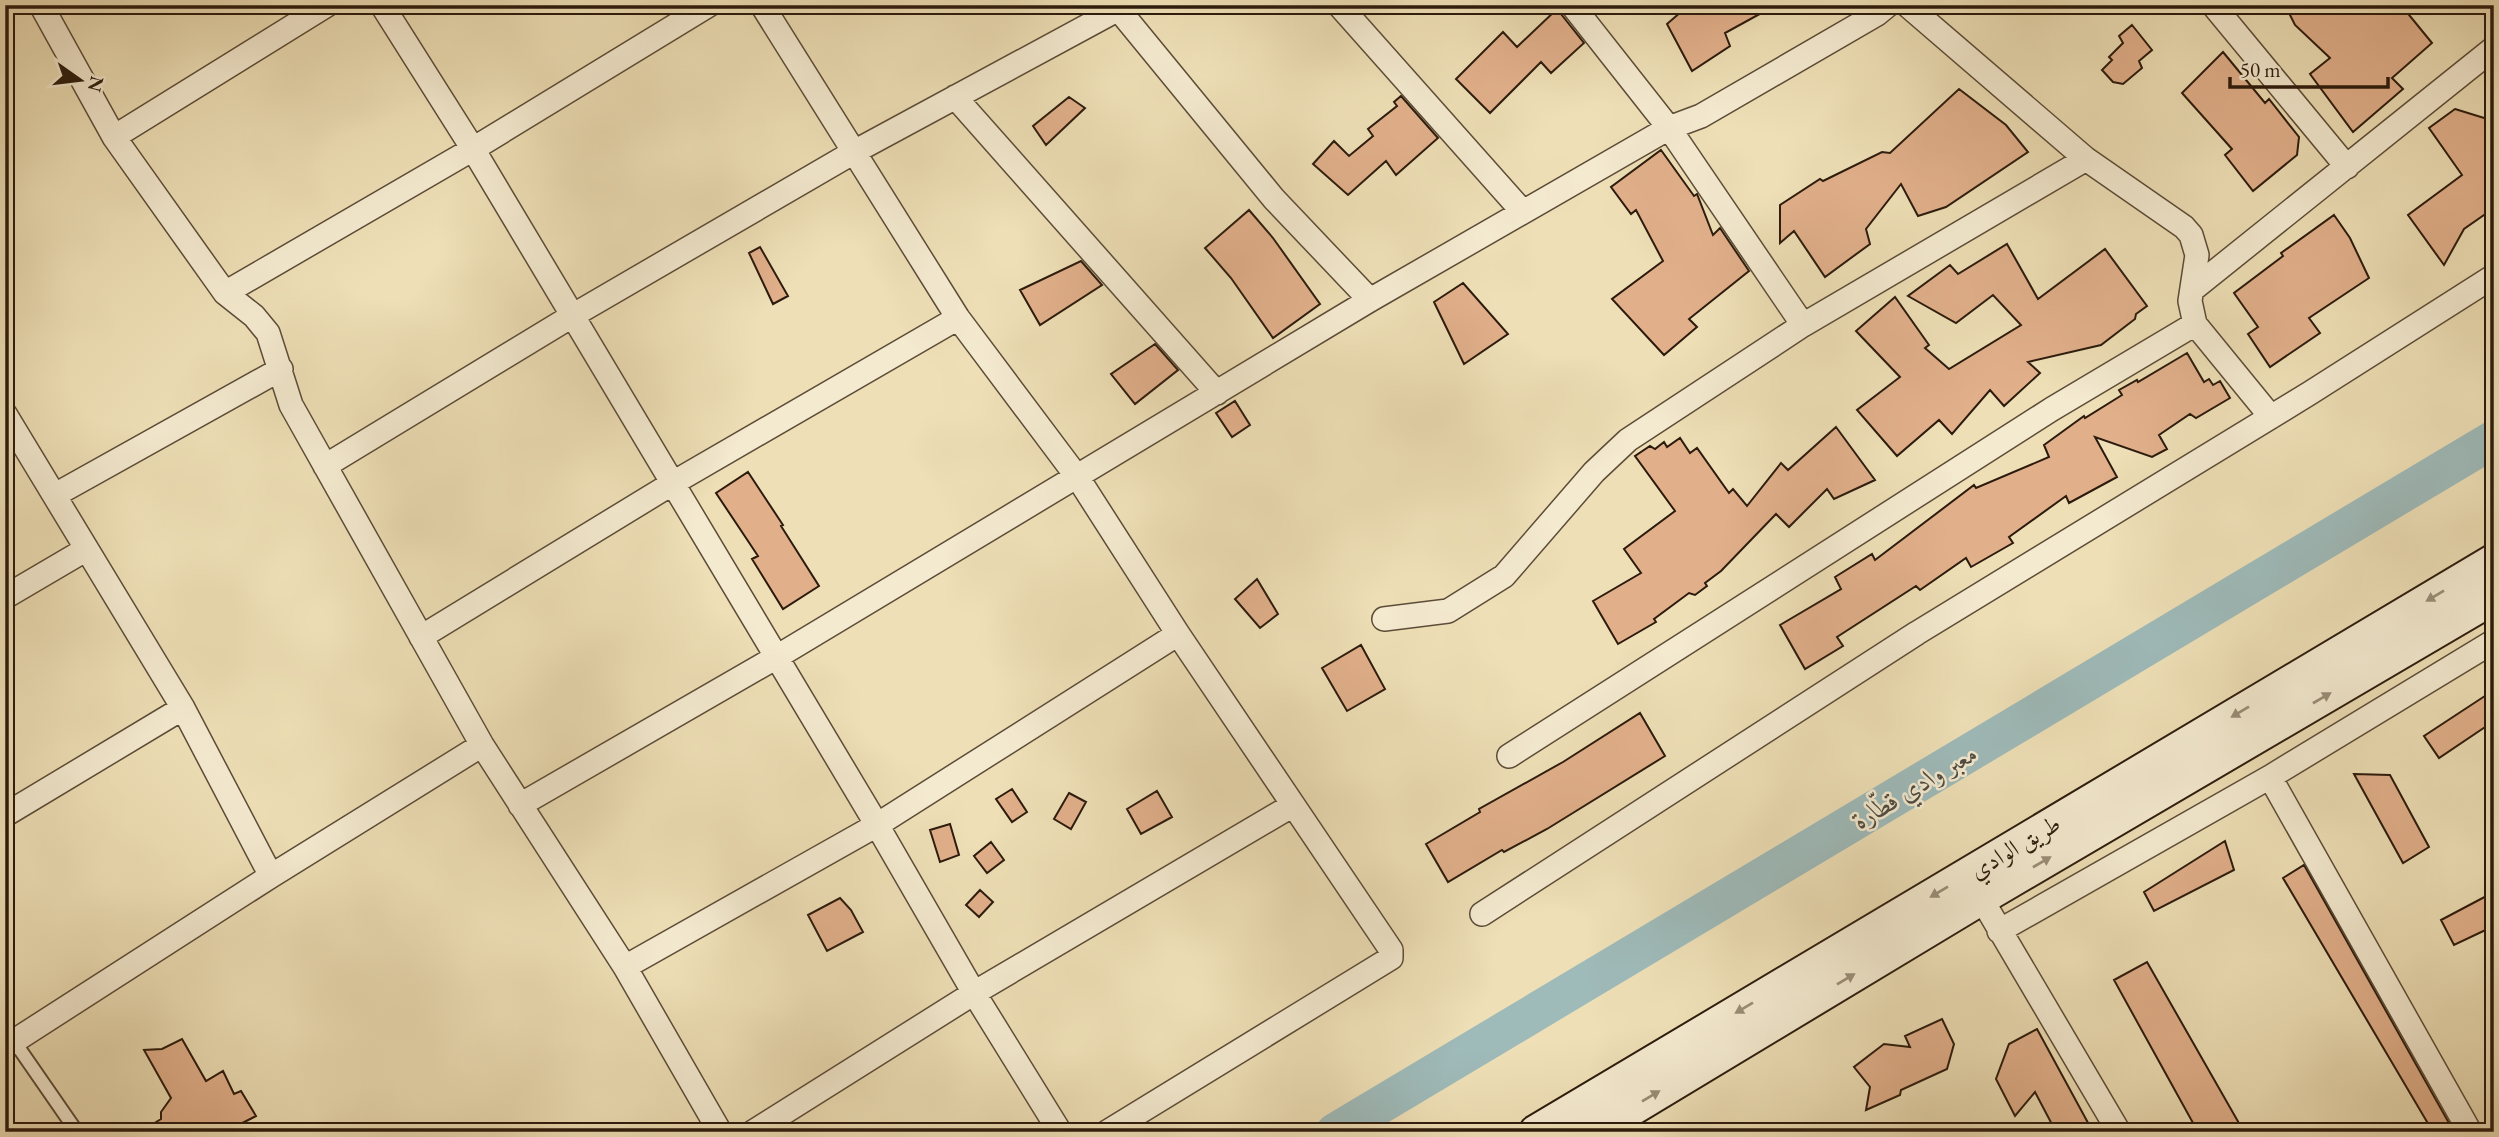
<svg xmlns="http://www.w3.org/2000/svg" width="2499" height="1137" font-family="'EB Garamond',Amiri,serif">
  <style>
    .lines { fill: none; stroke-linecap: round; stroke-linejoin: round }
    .river { stroke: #9ebab9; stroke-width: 38 }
    .building { fill: #e1b08b; stroke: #2c1b0d; stroke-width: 2 }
    .service-casing { stroke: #5c4c37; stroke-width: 16 }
    .minor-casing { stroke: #5c4c37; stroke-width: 26 }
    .secondary-casing { stroke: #2c1b0d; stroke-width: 37 }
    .service { stroke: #f4ead0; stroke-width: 12 }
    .minor { stroke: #f4ead0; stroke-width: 23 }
    .secondary { stroke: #f4ead0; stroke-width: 33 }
    .oneway { fill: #9a8d78 }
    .labels { text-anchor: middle; stroke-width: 5; stroke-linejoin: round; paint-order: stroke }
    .street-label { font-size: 24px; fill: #2c1b0d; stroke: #f4ead0 }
    .water-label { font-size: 26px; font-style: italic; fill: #4e4b41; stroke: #f4ead0 }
  </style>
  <rect width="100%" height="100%" fill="#eedfb6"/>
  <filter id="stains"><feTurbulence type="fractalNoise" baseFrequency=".00286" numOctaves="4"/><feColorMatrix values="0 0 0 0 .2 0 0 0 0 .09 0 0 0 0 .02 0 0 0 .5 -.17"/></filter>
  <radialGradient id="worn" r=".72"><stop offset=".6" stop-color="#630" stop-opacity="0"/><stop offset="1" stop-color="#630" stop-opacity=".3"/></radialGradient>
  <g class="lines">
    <path class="river" d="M1335 1132 2494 439"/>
  </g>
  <path class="building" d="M1689 5H1776L1725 33 1730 46 1692 71 1667 24Z
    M2285 5H2401L2432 43 2392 78 2403 89 2353 132 2310 74 2330 58 2295 25Z
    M1557 9 1584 43 1551 73 1541 62 1490 113 1456 79 1503 32 1517 47Z
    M2132 25 2152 50 2139 61 2142 68 2123 84 2113 82 2102 70 2112 60 2109 57 2123 43 2119 36Z
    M2223 52 2265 103 2269 99 2299 137 2297 155 2253 191 2225 155 2232 149 2182 93Z
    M1959 89 2006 125 2028 152 1946 207 1918 216 1901 184 1866 229 1870 244 1825 277 1794 231 1780 243V205L1820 179 1823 181 1882 152 1890 153Z
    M1401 96 1438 138 1396 175 1386 161 1348 195 1313 164 1334 141 1349 156 1373 136 1368 129 1397 106 1394 102Z
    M1069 97 1085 108 1046 145 1033 126Z
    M2455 109 2494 121V208L2464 229 2444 265 2408 215 2462 175 2429 128Z
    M1661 150 1694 196 1697 194 1713 235 1720 228 1749 271 1689 319 1697 327 1664 355 1612 299 1663 261 1636 210 1631 214 1611 187Z
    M1249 210 1273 238 1320 304 1273 338 1231 278 1205 248Z
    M2334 215 2350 238 2369 278 2309 318 2320 333 2270 367 2248 334 2258 327 2234 293 2283 256 2281 253Z
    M2007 244 2038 299 2105 249 2147 306 2136 314 2135 319 2101 345 2028 362 2040 373 2004 406 1990 390 1952 434 1939 420 1897 456 1857 410 1900 377 1856 331 1895 297 1929 345 1925 348 1949 369 2021 325 1993 295 1956 323 1908 296 1950 265 1958 274Z
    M760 247 788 296 773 304 749 253Z
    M1081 261 1102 285 1040 325 1020 290Z
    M1463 283 1508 334 1464 364 1434 302Z
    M1155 344 1178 370 1135 404 1111 374Z
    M2187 353 2204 382 2209 379 2213 385 2220 381 2230 398 2196 418 2190 414 2159 435 2167 449 2152 457 2095 437 2117 477 2069 503 2066 496 2009 537 2013 543 1971 567 1966 558 1920 590 1916 586 1837 637 1843 646 1805 669 1780 625 1841 589 1835 577 1872 554 1875 560 1974 485 1976 488 2049 457 2044 445 2084 416 2085 418 2122 395 2119 390 2137 380 2138 382Z
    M1235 401 1250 425 1232 437 1216 413Z
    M1836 427 1875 480 1834 499 1827 489 1789 527 1776 514 1721 571 1705 583 1707 586 1695 595 1689 593 1654 619 1656 622 1618 644 1593 601 1641 573 1624 549 1675 511 1635 456 1650 446 1655 449 1664 442 1667 447 1680 438 1690 453 1697 448 1729 493 1733 489 1747 506 1781 463 1788 470Z
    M748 472 783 525 781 526 819 586 783 609 752 559 758 556 716 493Z
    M1257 579 1278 614 1260 628 1235 599Z
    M1361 645 1385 689 1347 711 1322 668Z
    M2494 690V721L2439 758 2424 736Z
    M1640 713 1665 756 1547 829 1504 852 1502 850 1448 882 1426 844 1480 812 1479 809 1563 762Z
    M2354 774 2390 775 2429 847 2403 863Z
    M1012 789 1027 812 1012 822 996 799Z
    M1157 791 1172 817 1141 834 1127 809Z
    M1069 793 1086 802 1071 829 1054 819Z
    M950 824 959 855 940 862 930 830Z
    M2225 841 2234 870 2154 911 2144 892Z
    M991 842 1004 860 987 873 974 856Z
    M2304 865 2454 1132H2433L2283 878Z
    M980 890 993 902 979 917 966 905Z
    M2494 892V926L2454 945 2441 920Z
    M840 898 851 910 863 932 827 951 808 915Z
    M2147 962 2244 1132H2198L2114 980Z
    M1942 1019 1954 1044 1947 1069 1901 1090 1900 1095 1866 1110 1870 1087 1854 1067 1884 1044 1910 1047 1905 1036Z
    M2037 1029 2093 1132H2056L2035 1092 2015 1116 1996 1079 2009 1044Z
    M182 1039 206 1081 223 1071 234 1094 241 1091 256 1116 225 1132H140L161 1119V1112L171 1098 144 1050 162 1049Z"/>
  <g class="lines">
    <defs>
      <path id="service" d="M14 1041 77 1132"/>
      <path id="minor" d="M41 5 114 137 225 293 254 316 268 333 291 405 482 745 625 967 720 1132
        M382 5 473 149 877 825 974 993 1060 1132
        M762 5 958 318 1078 478 1178 634 1391 950V958L1107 1132
        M1339 5 1523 212
        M1572 5 1669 128 1803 325
        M1907 5 2086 159 2184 227 2191 235 2197 255 2190 301 2195 324 2271 417
        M2213 5 2347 167
        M1119 10 1274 199 1370 300
        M955 97 1217 393
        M114 137 327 5
        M2192 290 2494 48
        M225 293 473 149 709 5
        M5 414 183 708 271 876
        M325 466 572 316 854 152 1126 5
        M55 495 281 369
        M5 597 85 550
        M1384 619 1448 611 1504 576 1594 472 1628 440 1803 325 2086 159
        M421 637 673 483 958 318
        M1509 756 2052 409 2195 324
        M2270 777 2470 1132
        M520 805 775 658 1370 300 1669 128 1701 116 1877 14 1888 5
        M5 815 183 708
        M1981 898 2119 1132
        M1482 914 1917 633 2310 393 2494 276
        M1999 931 2270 777 2494 641
        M625 967 877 825 1178 634
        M5 1047 271 876 482 745
        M753 1132 974 993 1293 805"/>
      <path id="secondary" d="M1536 1132 2494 561
        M1593 1132 1981 898 2494 597"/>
    </defs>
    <use href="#service" class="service-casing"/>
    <use href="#minor" class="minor-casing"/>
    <use href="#secondary" class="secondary-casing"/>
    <use href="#service" class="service"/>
    <use href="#minor" class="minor"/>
    <use href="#secondary" class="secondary"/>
  </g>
  <defs><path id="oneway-solid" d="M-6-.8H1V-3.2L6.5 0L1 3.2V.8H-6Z" transform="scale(1.75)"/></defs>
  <g class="oneway">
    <use href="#oneway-solid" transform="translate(2435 596) rotate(149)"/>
    <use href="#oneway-solid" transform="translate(2322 698) rotate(-30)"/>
    <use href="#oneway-solid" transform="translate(2240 712) rotate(149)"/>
    <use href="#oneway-solid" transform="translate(2042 862) rotate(-30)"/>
    <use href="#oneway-solid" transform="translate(1939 892) rotate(149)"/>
    <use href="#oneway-solid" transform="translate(1846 979) rotate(-31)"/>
    <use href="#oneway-solid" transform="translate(1744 1008) rotate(149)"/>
    <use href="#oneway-solid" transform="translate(1651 1096) rotate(-31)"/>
  </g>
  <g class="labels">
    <g class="street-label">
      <text transform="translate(2015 847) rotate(-31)" y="8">طريق الوادي</text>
    </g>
    <g class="water-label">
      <text transform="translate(1915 786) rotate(-31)" y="9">معبر وادي قطّارة</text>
    </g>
  </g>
  <rect width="2499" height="1137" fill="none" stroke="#eedfb6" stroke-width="28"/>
  <rect x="7" y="7" width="2485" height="1123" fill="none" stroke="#2c1b0d" stroke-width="3.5"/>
  <rect x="14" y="14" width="2471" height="1109" fill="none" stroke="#2c1b0d" stroke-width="2"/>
  <g transform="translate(80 80) rotate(104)" stroke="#f4ead0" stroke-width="5" paint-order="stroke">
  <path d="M0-5L12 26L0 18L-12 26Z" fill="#2c1b0d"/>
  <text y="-10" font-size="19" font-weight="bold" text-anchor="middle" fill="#2c1b0d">N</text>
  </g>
  <path d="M2230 77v10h158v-10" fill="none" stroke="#2c1b0d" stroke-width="3.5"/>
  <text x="2240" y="77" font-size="21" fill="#2c1b0d" stroke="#f4ead0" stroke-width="5" paint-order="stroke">50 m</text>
  <rect width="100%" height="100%" filter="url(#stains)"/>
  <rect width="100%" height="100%" fill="url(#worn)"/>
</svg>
